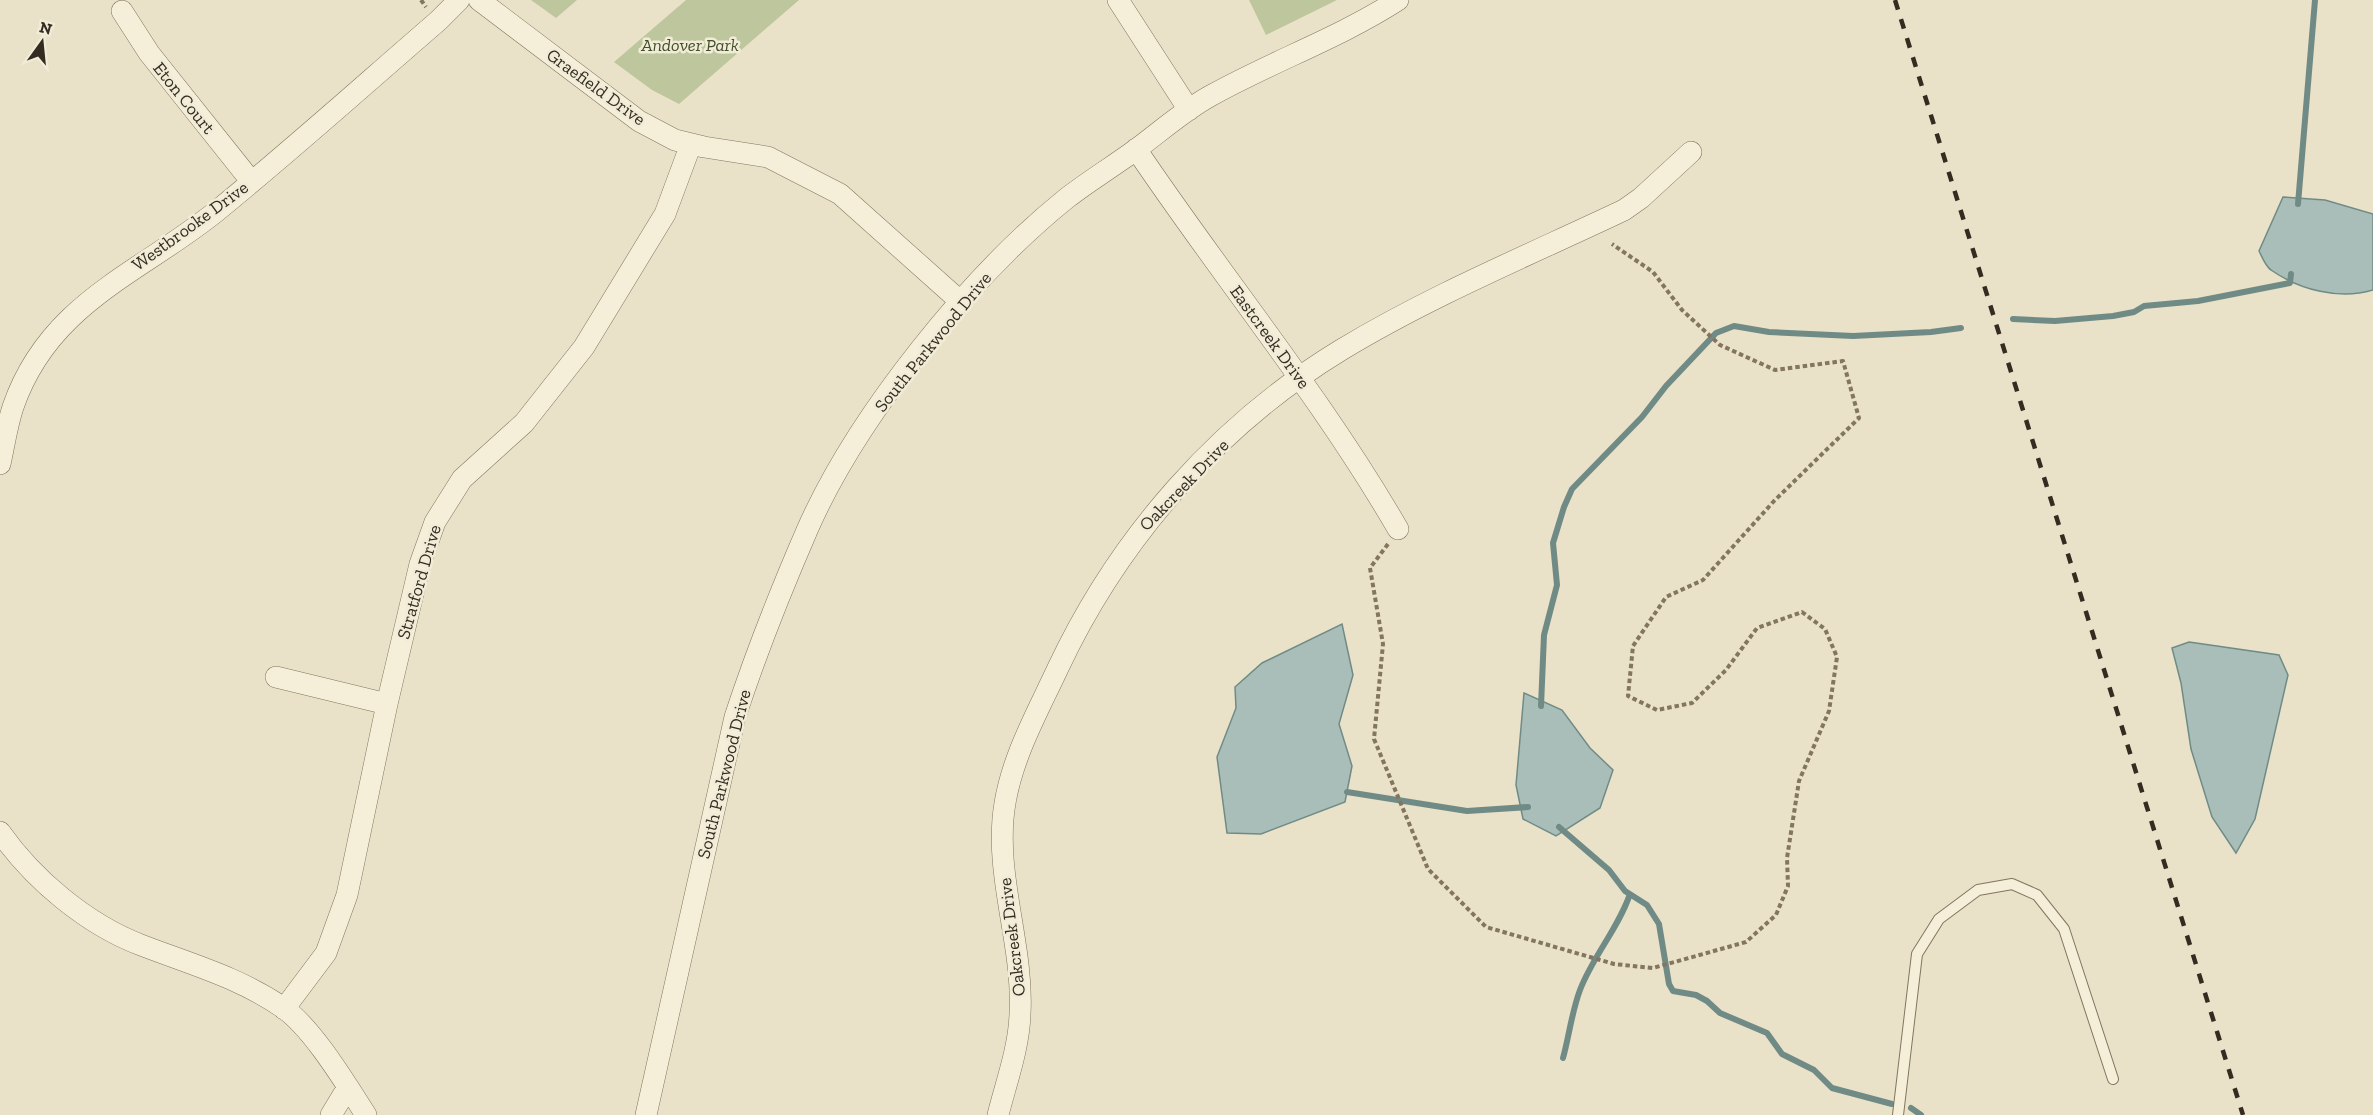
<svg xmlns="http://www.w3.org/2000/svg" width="2373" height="1115" font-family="'Zilla Slab',serif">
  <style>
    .green { fill: #bec69d }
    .water { fill: #a9beb9; stroke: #708b86; stroke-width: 1.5 }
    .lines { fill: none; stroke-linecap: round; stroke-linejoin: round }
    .stream { stroke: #708b86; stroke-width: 6 }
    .service-casing { stroke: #83755f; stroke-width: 12 }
    .minor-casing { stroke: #83755f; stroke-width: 22 }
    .path { stroke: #83755f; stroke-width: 4; stroke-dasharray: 4.5 3; stroke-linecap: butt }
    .service { stroke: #f5efda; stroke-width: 10 }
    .minor { stroke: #f5efda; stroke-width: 21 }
    .rail { stroke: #352c21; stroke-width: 4.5; stroke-dasharray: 10 10; stroke-linecap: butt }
    .labels { text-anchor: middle; stroke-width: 5; stroke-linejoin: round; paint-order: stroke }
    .park-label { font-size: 18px; font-style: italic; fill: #434f2a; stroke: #f1ecd7 }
    .street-label { font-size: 18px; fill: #352c21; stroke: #f1ecd7 }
  </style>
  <rect width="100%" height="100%" fill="#e9e2c8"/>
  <path class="green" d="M531 0H577L556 18Z
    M686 0H799L679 104 652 90 614 62Z
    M1249 0H1337L1266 35Z"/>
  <path class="water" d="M2283 197 2325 200 2373 214V290C2339 300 2300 290 2271 270 2266 267 2262 257 2259 251Z
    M1342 624 1353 675 1339 724 1352 766 1345 802 1261 834 1227 833 1217 757 1236 708 1235 687 1262 663Z
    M2189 642 2279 655 2288 675 2255 819 2236 853 2212 817 2191 749 2181 683 2172 648Z
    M1524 693 1562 710 1590 748 1613 770 1600 808 1556 836 1523 819 1516 785Z"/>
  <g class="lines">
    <path class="stream" d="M2298 204 2315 0
      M2013 319 2055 321 2113 316 2134 312 2144 306 2198 301 2290 283 2291 274
      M1541 706 1544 635 1557 585 1553 543 1564 507 1572 489 1642 417 1666 386 1716 333 1734 326 1769 332 1853 336 1931 332 1961 328
      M1347 792 1467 811 1528 807
      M1559 827 1609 870 1625 891 1647 905 1659 924 1669 984 1673 991 1696 995 1707 1001 1720 1013 1767 1033 1782 1054 1814 1070 1832 1088 1892 1104
      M1563 1058C1569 1036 1572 1011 1580 990 1593 956 1618 929 1630 894
      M1911 1108 1921 1115"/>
    <defs>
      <path id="service" d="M1898 1115 1917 954 1939 919 1978 890 2012 884 2037 895 2064 929 2113 1079"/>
      <path id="minor" d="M479 0 639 121 675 140 704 147 768 157 840 194 961 302
        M1118 0 1189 110
        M122 11 149 53 251 181
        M1136 149C1222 277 1321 396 1398 529
        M0 464C4 446 7 425 13 407 49 302 141 273 218 210 293 149 365 84 438 21L459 0
        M276 677 387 704
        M0 832C33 879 86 924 141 945 190 964 238 977 282 1007 312 1027 346 1084 366 1115
        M284 1009 326 953 347 895 387 704 420 564 435 522 462 479 524 423 584 347 665 214 691 144
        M331 1115 348 1087
        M646 1115 735 717C756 653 781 590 808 528 858 415 971 275 1067 198 1089 181 1112 167 1134 151 1160 132 1184 110 1212 95 1273 61 1339 38 1398 0
        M998 1115C1006 1083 1019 1048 1020 1014 1024 944 993 873 1005 803 1013 755 1038 711 1058 668 1119 538 1218 425 1341 350 1430 296 1529 255 1624 210L1641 198 1691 152"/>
    </defs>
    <use href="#service" class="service-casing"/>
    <use href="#minor" class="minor-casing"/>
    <path class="path" d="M421 0 426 7
      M1388 544 1370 568 1383 644 1374 739 1428 869 1486 927 1614 964 1653 968 1746 942 1776 915 1788 886 1787 858 1799 781 1829 711 1837 657 1825 629 1802 612 1757 628 1726 670 1692 703 1657 710 1628 696 1633 646 1666 597 1703 580 1774 501 1859 418 1843 361 1775 370 1720 345 1682 310 1653 272 1612 244"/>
    <use href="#service" class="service"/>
    <use href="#minor" class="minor"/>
    <path class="rail" d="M1895 0 2243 1115"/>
  </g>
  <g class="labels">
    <g class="park-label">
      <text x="690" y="51">Andover Park</text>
    </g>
    <g class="street-label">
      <text transform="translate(596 87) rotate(36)" y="6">Graefield Drive</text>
      <text transform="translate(184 98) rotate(51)" y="6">Eton Court</text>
      <text transform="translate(190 226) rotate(-36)" y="6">Westbrooke Drive</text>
      <text transform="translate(1270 337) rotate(54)" y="6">Eastcreek Drive</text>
      <text transform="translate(933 342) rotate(-51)" y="6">South Parkwood Drive</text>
      <text transform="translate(1184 485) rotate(-46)" y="6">Oakcreek Drive</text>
      <text transform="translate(419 582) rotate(-74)" y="6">Stratford Drive</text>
      <text transform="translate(724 774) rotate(-76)" y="6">South Parkwood Drive</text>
      <text transform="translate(1012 937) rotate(-97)" y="6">Oakcreek Drive</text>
    </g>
  </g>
  <g transform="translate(42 42) rotate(15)" stroke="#f1ecd7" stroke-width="4.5" paint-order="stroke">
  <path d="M0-4.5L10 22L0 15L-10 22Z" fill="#352c21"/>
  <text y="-9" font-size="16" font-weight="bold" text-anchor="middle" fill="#352c21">N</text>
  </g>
</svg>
